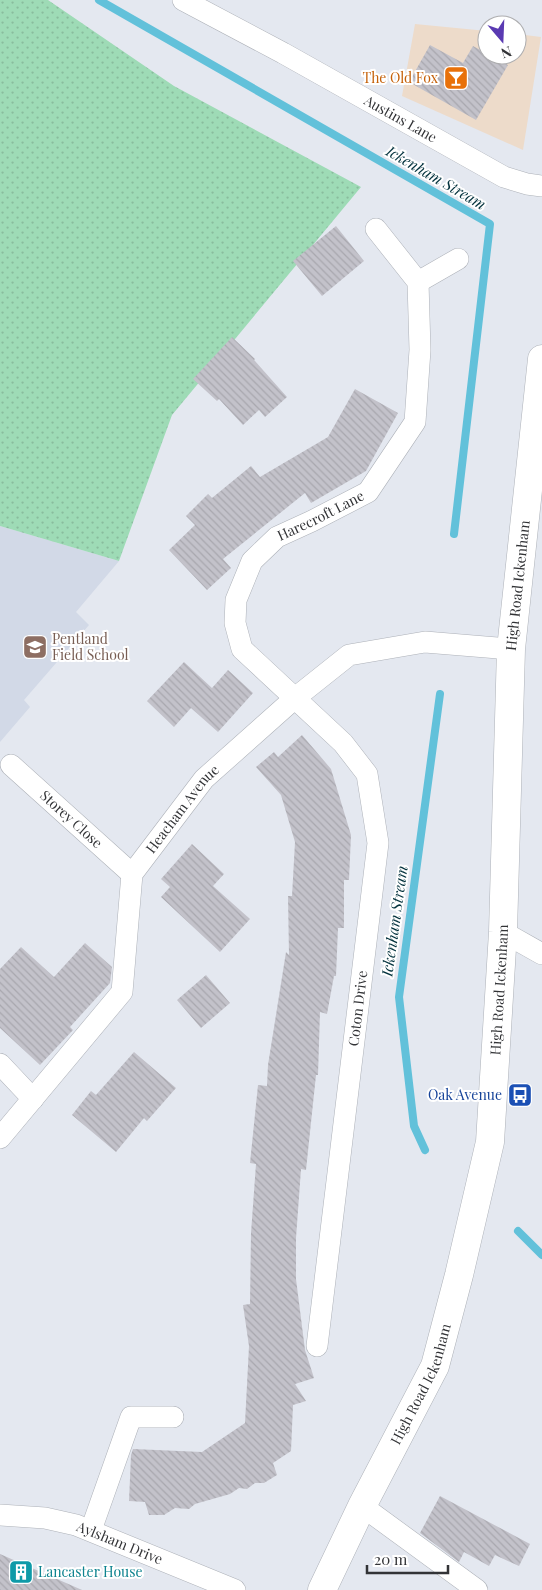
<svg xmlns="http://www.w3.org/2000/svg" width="542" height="1590" font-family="'Playfair Display',serif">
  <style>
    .commercial { fill: #eddbca }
    .built { fill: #d2d9e7 }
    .park { fill: url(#park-dots) }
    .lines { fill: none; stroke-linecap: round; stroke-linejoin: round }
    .stream { stroke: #62c1da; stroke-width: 8 }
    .building { fill: url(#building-back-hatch) }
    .street-casing { stroke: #adb1b8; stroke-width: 22 }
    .secondary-casing { stroke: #adb1b8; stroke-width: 29 }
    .street { stroke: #fff; stroke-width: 21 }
    .secondary { stroke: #fff; stroke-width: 28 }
    .labels { text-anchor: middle; stroke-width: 4; stroke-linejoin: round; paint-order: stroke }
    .food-label { font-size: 14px; fill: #c56008; stroke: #fff; text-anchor: end }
    .street-label { font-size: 14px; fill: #323336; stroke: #fff }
    .education-label { font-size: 14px; fill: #785e54; stroke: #fff; text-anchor: start }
    .transit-label { font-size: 14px; fill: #164399; stroke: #fff; text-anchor: end }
    .culture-label { font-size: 14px; fill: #0d838f; stroke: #fff; text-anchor: start }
    .water-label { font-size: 15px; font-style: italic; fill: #03323d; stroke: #fff }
  </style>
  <defs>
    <pattern id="park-dots" width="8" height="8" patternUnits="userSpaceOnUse" patternTransform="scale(1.25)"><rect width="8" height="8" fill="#9edbb6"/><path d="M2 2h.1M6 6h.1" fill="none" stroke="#89bc9d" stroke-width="1.8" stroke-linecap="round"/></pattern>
    <pattern id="building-back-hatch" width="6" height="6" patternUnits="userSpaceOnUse" patternTransform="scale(1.25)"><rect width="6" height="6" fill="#c3c2ca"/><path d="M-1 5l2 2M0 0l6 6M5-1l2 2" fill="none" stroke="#a8a7ae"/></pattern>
  </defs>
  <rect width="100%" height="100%" fill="#e4e8f0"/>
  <path class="commercial" d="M415 24 487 31V55H517V34L541 37 523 150 402 96Z"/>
  <path class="built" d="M0 526 119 561 76 612 89 625 24 700 30 707 0 742Z"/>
  <path class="park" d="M0 0H48L174 86 361 187 172 415 119 561 0 526Z"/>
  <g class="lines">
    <path class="stream" d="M99 0 490 224 454 534
      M425 1150 414 1126 399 997 440 694
      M518 1231 542 1255"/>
  </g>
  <path class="building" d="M430 45 463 63 473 46 508 65 476 120 409 82Z
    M336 226 364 261 322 296 293 261Z
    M232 337 255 359 254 360 287 397 265 417 259 410 243 425 219 399 217 401 193 379Z
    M355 389 398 413 366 471 311 503 305 493 223 559 231 568 207 590 169 550 195 525 186 516 208 494 212 498 251 466 260 477 328 437Z
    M184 662 212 688 228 670 253 693 218 732 191 708 174 727 147 701Z
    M302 735 331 769 351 835 349 880H344V928H338L336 976H334L327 1014 320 1012 318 1075H316L306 1170 301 1169 296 1238V1279L305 1350 314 1378 295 1384 306 1401 293 1405 291 1451 273 1463 277 1475 264 1483H255L247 1489 239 1488 230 1494 195 1504 189 1509 175 1508 164 1515H149L145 1502 129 1501 131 1455 133 1449 202 1452 245 1423 249 1346 243 1305 250 1304 251 1233 256 1164 250 1163 258 1085 267 1086 268 1065 286 952 289 955 288 896H292L295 842 281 795 256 767 274 752 278 757Z
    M192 844 224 874 213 886 250 919 220 952 161 897 170 887 161 879Z
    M85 943 112 967 110 983 70 1027 73 1030 40 1065 0 1028V969L21 947 54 977Z
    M206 975 230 1003 201 1028 177 1000Z
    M134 1052 176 1088 147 1121 144 1118 116 1152 72 1115 91 1091 96 1095Z
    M440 1496 530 1544 519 1566 495 1555 489 1566 464 1552 459 1562 420 1533Z
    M0 1554 82 1590H0Z"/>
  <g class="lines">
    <defs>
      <g id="street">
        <path id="s1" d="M183 0 283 53 504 177 527 184 542 186"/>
        <path d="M418 282 458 259"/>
        <path id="s2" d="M11 765 132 874"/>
        <path d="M503 932 542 954"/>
        <path d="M0 1064 33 1099"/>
        <path id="s3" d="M0 1138 122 992 132 874 204 779 295 698 349 655 425 642 511 649"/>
        <path id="s4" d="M317 1346 378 843 367 774 343 743 242 649 235 623 236 600 252 561 277 537 312 521 368 492 415 422 420 350 418 282 376 229"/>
        <path d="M362 1506 477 1590"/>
        <path id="s5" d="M0 1515 45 1518 76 1525 235 1590"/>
        <path d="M91 1530 131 1417H173"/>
      </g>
      <g id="secondary">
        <path id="s6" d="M322 1590 362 1506 435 1366 459 1275 490 1142 503 932 511 649 542 359"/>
      </g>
    </defs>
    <use href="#street" class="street-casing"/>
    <use href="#secondary" class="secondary-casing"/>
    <use href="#street" class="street"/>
    <use href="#secondary" class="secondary"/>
  </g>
  <defs>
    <symbol id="bar-square" viewBox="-11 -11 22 22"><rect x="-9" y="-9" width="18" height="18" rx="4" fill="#e8710a" stroke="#fff"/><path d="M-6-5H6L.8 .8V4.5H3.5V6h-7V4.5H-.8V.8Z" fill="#fff"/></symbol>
    <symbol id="school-square" viewBox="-11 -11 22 22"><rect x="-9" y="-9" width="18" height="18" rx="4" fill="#8d6e63" stroke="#fff"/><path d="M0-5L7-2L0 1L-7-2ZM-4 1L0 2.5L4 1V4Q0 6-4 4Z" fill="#fff"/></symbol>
    <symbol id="bus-square" viewBox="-11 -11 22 22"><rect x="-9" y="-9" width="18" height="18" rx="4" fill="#1a4fb4" stroke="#fff"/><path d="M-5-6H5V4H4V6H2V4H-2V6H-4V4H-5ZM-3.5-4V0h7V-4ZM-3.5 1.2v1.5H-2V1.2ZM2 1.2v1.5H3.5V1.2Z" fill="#fff"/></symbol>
    <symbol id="building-square" viewBox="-11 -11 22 22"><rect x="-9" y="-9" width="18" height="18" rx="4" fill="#0f9aa8" stroke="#fff"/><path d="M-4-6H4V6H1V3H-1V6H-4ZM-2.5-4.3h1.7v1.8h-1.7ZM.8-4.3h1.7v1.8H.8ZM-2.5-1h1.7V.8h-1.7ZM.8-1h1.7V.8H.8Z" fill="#fff"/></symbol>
  </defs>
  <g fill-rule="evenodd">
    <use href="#bar-square" x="442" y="64" width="28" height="28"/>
    <use href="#school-square" x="21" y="633" width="28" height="28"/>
    <use href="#bus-square" x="506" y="1081" width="28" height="28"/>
    <use href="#building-square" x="7" y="1558" width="28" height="28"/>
  </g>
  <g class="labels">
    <g class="food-label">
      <text x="438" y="83">The Old Fox</text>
    </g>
    <g class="street-label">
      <text dy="5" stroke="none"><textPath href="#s1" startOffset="248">Austins Lane</textPath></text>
      <text dy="5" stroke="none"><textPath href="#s4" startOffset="929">Harecroft Lane</textPath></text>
      <text dy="5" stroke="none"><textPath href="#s6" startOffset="1039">High Road Ickenham</textPath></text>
      <text dy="5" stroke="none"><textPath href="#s3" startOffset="391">Heacham Avenue</textPath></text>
      <text dy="5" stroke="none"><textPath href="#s2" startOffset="81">Storey Close</textPath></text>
      <text dy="5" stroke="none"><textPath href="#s6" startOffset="634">High Road Ickenham</textPath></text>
      <text dy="5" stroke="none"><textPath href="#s4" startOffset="340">Coton Drive</textPath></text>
      <text dy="5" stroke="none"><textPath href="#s6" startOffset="229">High Road Ickenham</textPath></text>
      <text dy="5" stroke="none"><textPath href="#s5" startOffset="124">Aylsham Drive</textPath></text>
    </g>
    <g class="education-label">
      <text x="52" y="644">Pentland<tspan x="52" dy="16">Field School</tspan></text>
    </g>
    <g class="transit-label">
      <text x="502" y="1100">Oak Avenue</text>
    </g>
    <g class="culture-label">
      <text x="38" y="1577">Lancaster House</text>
    </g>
    <g class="water-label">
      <text transform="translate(436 178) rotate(30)" y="5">Ickenham Stream</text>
      <text transform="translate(395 921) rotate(-82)" y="5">Ickenham Stream</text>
    </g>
  </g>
  <g transform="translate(502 40) rotate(161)"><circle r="24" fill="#ffffff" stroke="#adadaf"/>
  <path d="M0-4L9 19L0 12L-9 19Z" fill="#5a3ab2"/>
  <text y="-8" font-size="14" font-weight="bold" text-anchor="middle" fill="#323336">N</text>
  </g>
  <path d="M367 1565v8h81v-8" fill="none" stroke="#323336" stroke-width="2.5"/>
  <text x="374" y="1565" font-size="15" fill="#323336" stroke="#ffffff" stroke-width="4" paint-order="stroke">20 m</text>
</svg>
